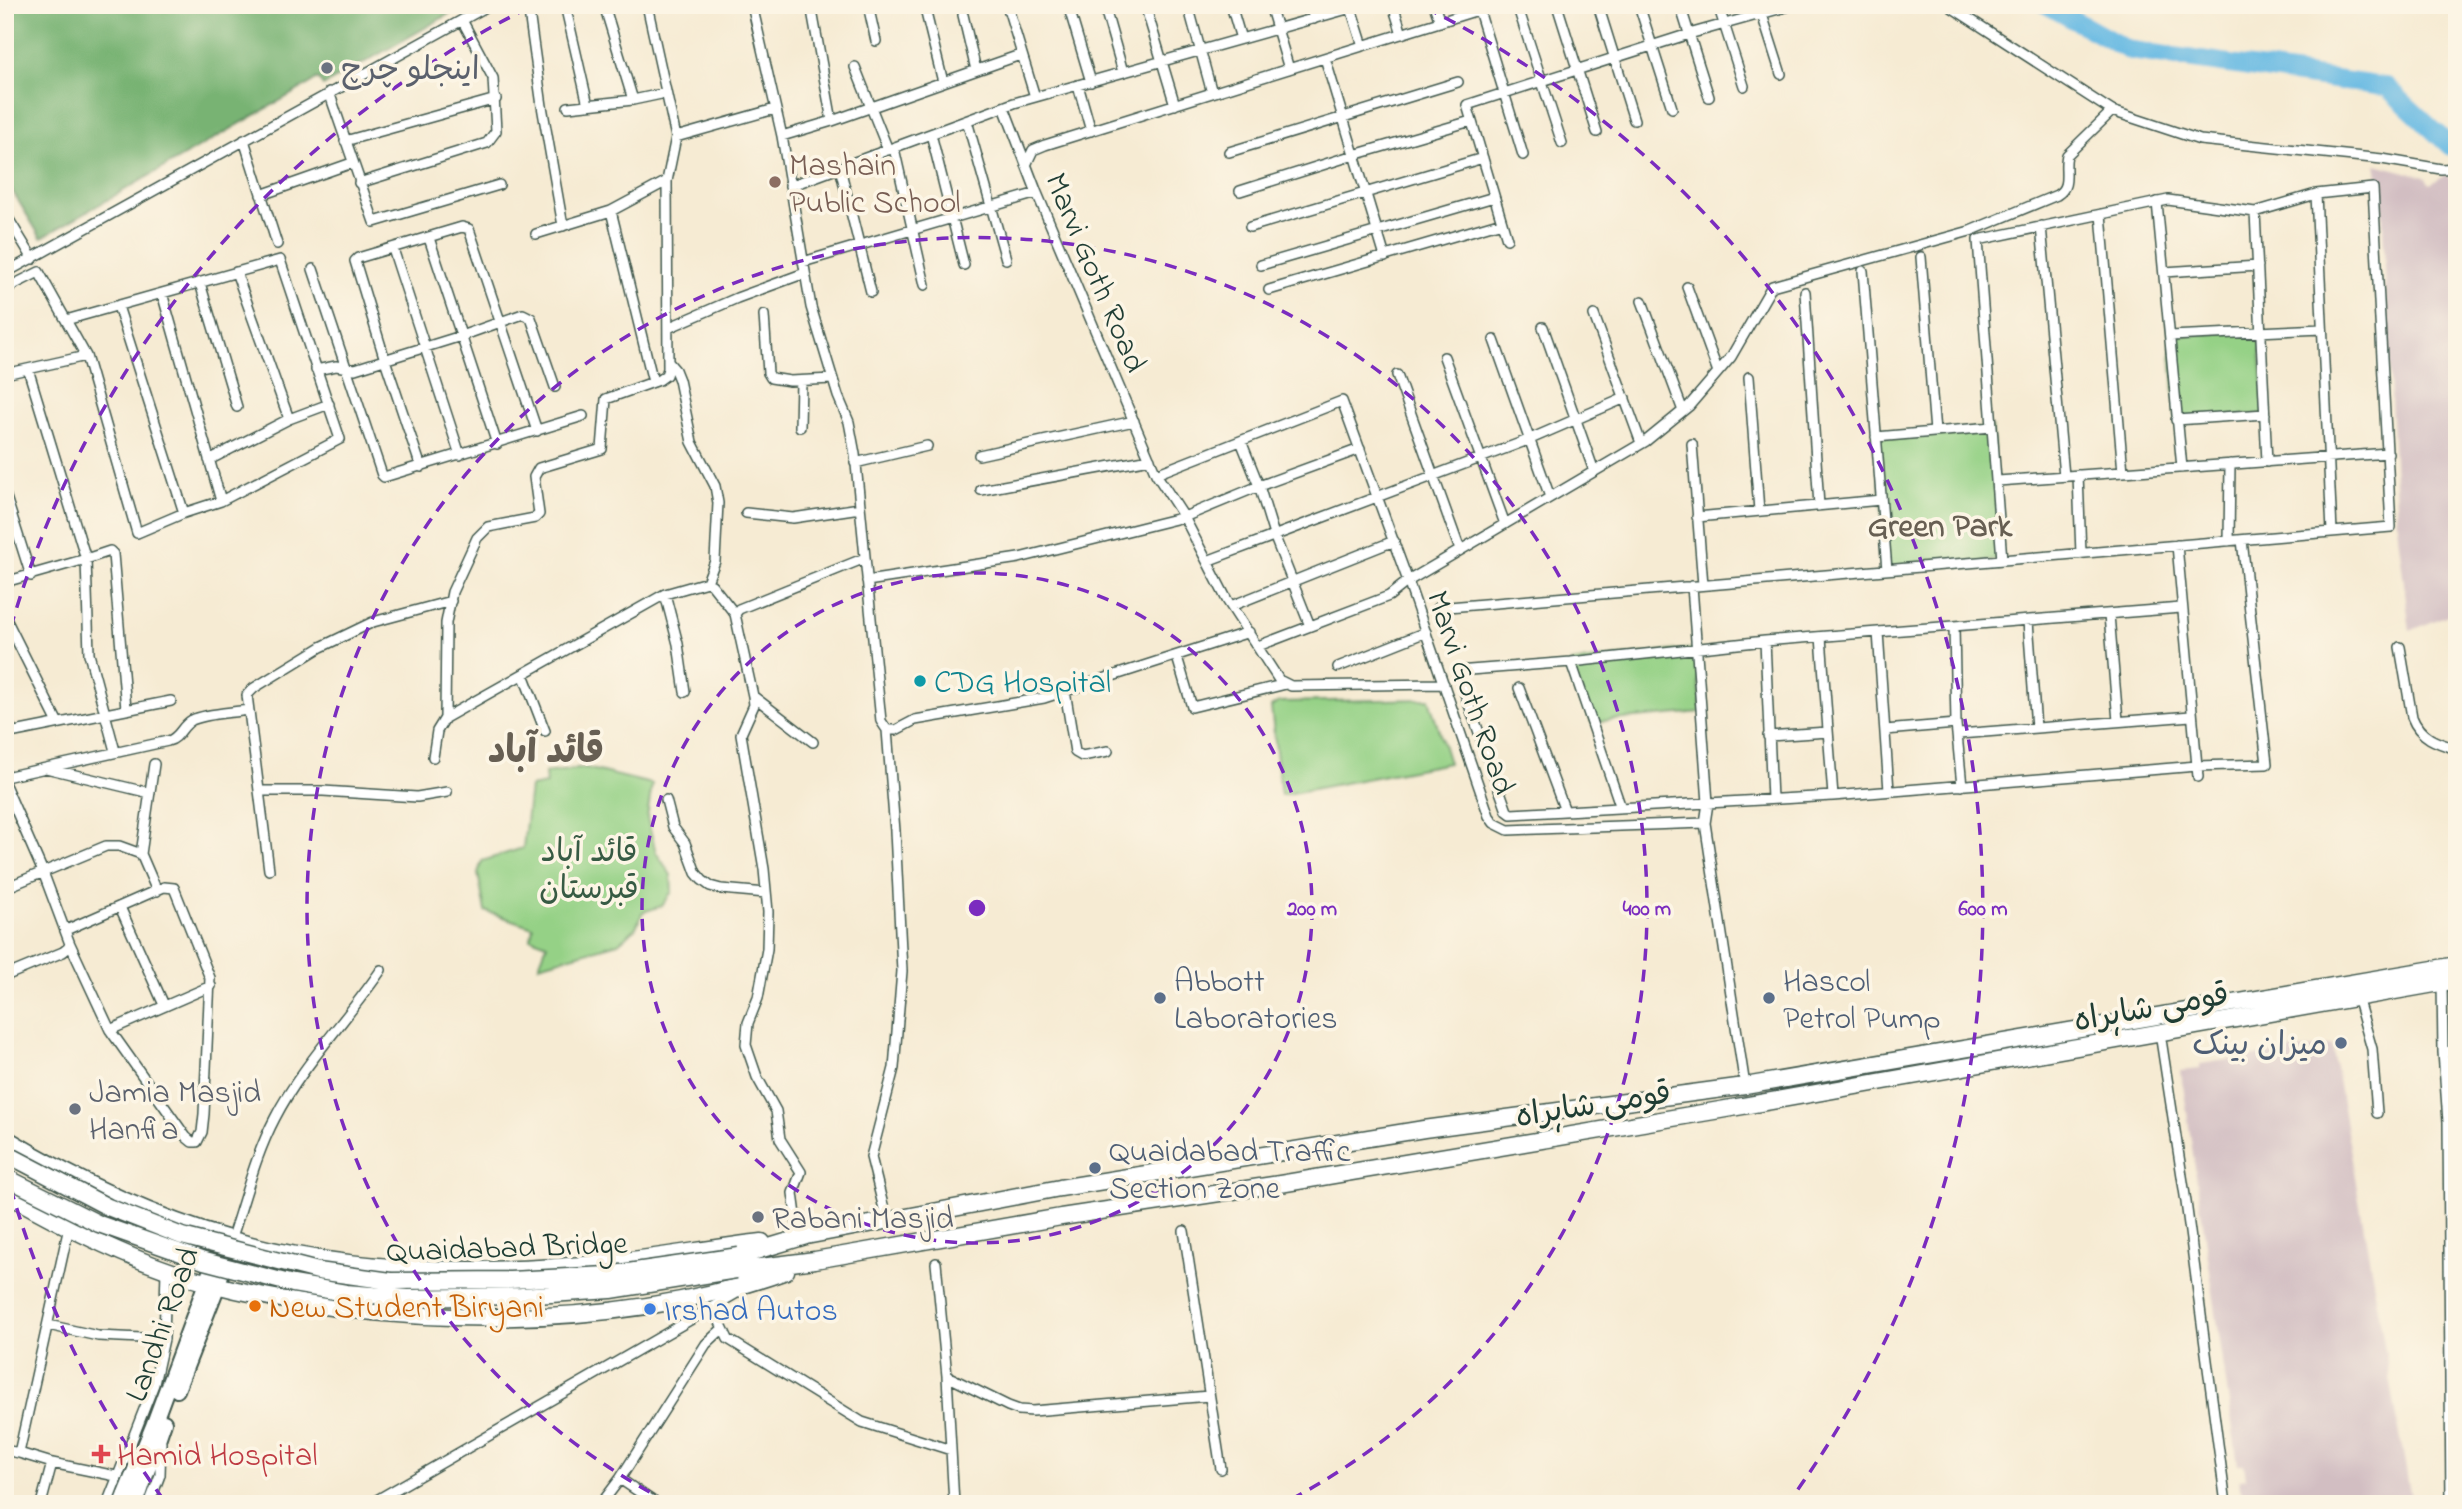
<svg xmlns="http://www.w3.org/2000/svg" width="2462" height="1509" font-family="'Indie Flower','Playpen Sans Arabic',sans-serif">
  <style>
    .industrial { fill: #d2bec2 }
    .green { fill: #95d186; stroke: #5a875d; stroke-width: 2 }
    .forest { fill: #78b373; stroke: #4c7854; stroke-width: 2 }
    .lines { fill: none; stroke-linecap: round; stroke-linejoin: round }
    .river { stroke: #68bae3; stroke-width: 19 }
    .street-casing { stroke: #3f574c; stroke-width: 12 }
    .primary-casing { stroke: #3f574c; stroke-width: 18 }
    .highway-casing { stroke: #3f574c; stroke-width: 19 }
    .street { stroke: #fff; stroke-width: 9 }
    .primary { stroke: #fff; stroke-width: 14 }
    .highway { stroke: #fff; stroke-width: 16 }
    .highway-bridge-casing { stroke: #3f574c; stroke-width: 19; stroke-linecap: butt }
    .highway-bridge { stroke: #fff; stroke-width: 16 }
    .ring { fill: none; stroke: #7b2cbf; stroke-width: 3.5; stroke-dasharray: 12 9 }
    .worship-dot { fill: #6b7280; stroke: #fcf5e5; stroke-width: 2.5 }
    .education-dot { fill: #8d6e63; stroke: #fcf5e5; stroke-width: 2.5 }
    .culture-dot { fill: #0f9aa8; stroke: #fcf5e5; stroke-width: 2.5 }
    .service-dot { fill: #5c6f8a; stroke: #fcf5e5; stroke-width: 2.5 }
    .food-dot { fill: #e8710a; stroke: #fcf5e5; stroke-width: 2.5 }
    .shop-dot { fill: #3f7fe0; stroke: #fcf5e5; stroke-width: 2.5 }
    .health-dot { fill: #e0444e; stroke: #fcf5e5; stroke-width: 2.5 }
    .labels { text-anchor: middle; stroke-width: 7; stroke-linejoin: round; paint-order: stroke }
    .worship-label { font-size: 32px; fill: #5b616d; stroke: #fcf5e5; text-anchor: start }
    .education-label { font-size: 32px; fill: #785e54; stroke: #fcf5e5; text-anchor: start }
    .street-label { font-size: 32px; fill: #1f3d34; stroke: #fcf5e5 }
    .culture-label { font-size: 32px; fill: #0d838f; stroke: #fcf5e5; text-anchor: start }
    .park-label { font-size: 32px; fill: #375b44; stroke: #fcf5e5 }
    .service-label { font-size: 32px; fill: #4e5e75; stroke: #fcf5e5; text-anchor: start }
    .food-label { font-size: 32px; fill: #c56008; stroke: #fcf5e5; text-anchor: start }
    .shop-label { font-size: 32px; fill: #366cbe; stroke: #fcf5e5; text-anchor: start }
    .health-label { font-size: 32px; fill: #be3a42; stroke: #fcf5e5; text-anchor: start }
    .neighbourhood-label { font-size: 33px; font-weight: bold; fill: #675f53; stroke: #fcf5e5 }
    .district-label { font-size: 38px; font-weight: bold; fill: #675f53; stroke: #fcf5e5 }
    .centre { fill: #7b2cbf; stroke: #fcf5e5; stroke-width: 3.5 }
    .ring-label { font-size: 21px; text-anchor: middle; font-weight: bold; fill: #7b2cbf; stroke: #fcf5e5; stroke-width: 7; stroke-linejoin: round; paint-order: stroke }
  </style>
  <rect width="100%" height="100%" fill="#fcf5e5"/>
  <filter id="ink" filterUnits="userSpaceOnUse"><feTurbulence type="fractalNoise" baseFrequency=".0143" numOctaves="2"/><feDisplacementMap in="SourceGraphic" scale="14" xChannelSelector="R" yChannelSelector="G"/><feConvolveMatrix kernelMatrix="1 2 1 2 8 2 1 2 1" color-interpolation-filters="sRGB"/></filter>
  <filter id="wash" filterUnits="userSpaceOnUse"><feTurbulence type="fractalNoise" baseFrequency=".00686" numOctaves="4" result="noise"/><feDisplacementMap in="SourceGraphic" scale="28" xChannelSelector="R" yChannelSelector="G"/><feGaussianBlur stdDeviation="1.57" result="paint"/><feColorMatrix in="noise" values="0 0 0 0 0 0 0 0 0 0 0 0 0 0 0 0 0 1.4 0 .05"/><feComposite in="paint" operator="in"/></filter>
  <g filter="url(#wash)">
    <rect width="100%" height="100%" fill="#f6ebd3"/>
    <path class="industrial" d="M2376 164 2425 177 2430 184 2446 174 2450 178 2457 210V611L2410 631 2397 526 2381 181H2379Z
      M2332 1045 2412 1504H2243L2240 1479 2246 1478 2244 1465H2238L2181 1071 2200 1069V1064Z"/>
    <path class="green" d="M2259 330 2265 414 2176 420 2170 336Z
      M1992 427 2002 560 1887 570 1876 437Z
      M1696 648 1701 712 1591 722 1571 662Z
      M1429 699 1449 763 1281 795 1271 707 1279 702Z
      M586 768 652 784 647 818 656 852 671 875 672 892 662 906 643 912 635 929 618 943 539 965 547 944 531 938 533 927 485 911 478 873 482 861 523 848 530 787 546 784 545 773Z"/>
    <path class="forest" d="M5 5H465L323 86 318 79 41 238 5 179Z"/>
    <g class="lines">
      <path class="river" d="M2047 5 2128 50 2387 87 2450 146H2457"/>
    </g>
  </g>
  <g filter="url(#ink)">
    <g class="lines">
      <defs>
        <path id="street" d="M528 5 542 106 563 226
          M565 5 588 105
          M604 5 633 100
          M752 5 782 136 811 307 838 396 849 422 855 454 881 721 887 730H896L915 720 1044 698 1249 632
          M811 5 832 121
          M868 5 876 41
          M924 5 943 82
          M1007 5 1035 97
          M1068 5 1091 82
          M1104 5 1123 72
          M1145 5 1175 105
          M1188 5 1212 93
          M1231 5 1241 39
          M1270 5 1289 69
          M1310 5 1314 19
          M1350 5 1363 46
          M1393 5 1402 34
          M1434 5 1440 22
          M1517 5 1562 143
          M1557 5 1597 132
          M1598 5 1634 120
          M1639 5 1672 108
          M1680 5 1709 97
          M1718 5 1744 86
          M1759 5 1781 74
          M1948 5 2112 111 2200 140 2382 159 2441 169 2457 168
          M1478 7 1523 155
          M963 15 976 70
          M1325 58 1385 257
          M855 67 888 150
          M1078 85 1091 131
          M329 92 374 222 499 185
          M568 107 633 100 666 93
          M1004 107 1037 193 1156 474 1184 517 1227 600 1279 680 1291 686 1444 684
          M967 121 1006 259
          M931 134 964 265
          M782 136 832 121 1020 55
          M676 137 775 109
          M244 140 277 244
          M345 141 496 99
          M894 148 925 285
          M1229 152 1458 82
          M1026 165 1033 150 1045 145 1494 5
          M840 168 871 292
          M359 183 487 143 496 131 493 78 462 20
          M790 186 1014 103 1351 8
          M1240 191 1354 155 1471 121
          M2316 194 2332 532
          M261 195 352 163
          M2157 202 2182 468
          M611 211 653 382
          M2255 212 2267 462
          M5 213 33 259
          M2101 214 2123 472
          M2041 226 2064 476
          M1250 227 1483 158
          M536 234 611 211 667 181
          M429 238 497 444
          M1507 239 1467 105 1689 34 1793 5
          M393 249 460 455
          M1921 257 1935 432
          M803 262 1037 193
          M1261 265 1494 197
          M313 269 382 475 384 477 583 416
          M1863 271 1887 570
          M236 272 289 419
          M2164 272 2258 266
          M5 273 484 8
          M200 283 237 407
          M1687 287 1718 372
          M5 289 39 272 86 356 137 533 184 513 221 501 340 439 280 260 66 320
          M1269 290 1502 222
          M1805 292 1819 506
          M162 293 221 501
          M1642 301 1683 411
          M118 306 184 513
          M764 315 768 373 771 378 790 381 833 379
          M1594 315 1641 443
          M1543 327 1594 471
          M668 328 737 298 805 273
          M2170 336 2322 329
          M1494 340 1550 497
          M1444 357 1505 524
          M669 363 675 370 679 380 692 442 715 486 718 503 715 561 707 582
          M28 369 86 559 110 551 113 554 126 709
          M316 370 336 366 355 369 461 336 523 314 531 318 555 387
          M5 374 86 356
          M1397 375 1460 550
          M1749 377 1759 511
          M2176 420 2265 414
          M800 427 801 381
          M1876 437 1992 427
          M1241 441 1259 486 1274 535 1310 626
          M1692 444 1703 585
          M979 455 1134 421
          M209 460 289 419 329 404
          M855 463 927 446
          M421 467 385 360 355 261 358 258 462 227 469 229 537 431
          M1156 474 1342 401 1408 581 1489 816 1494 823 1508 830 1705 823 1745 1086
          M2078 475 2081 554
          M1998 481 2388 453
          M981 490 1150 459
          M5 494 31 576
          M746 513 793 518 860 508
          M1697 517 1881 500
          M2229 541 2230 464
          M2177 545 2198 777
          M1207 561 1528 440 1625 398
          M867 581 1019 558 1184 517 1259 486 1360 449
          M5 582 86 559 89 654 115 751
          M1692 586 1708 803 1705 823
          M665 594 678 644 685 692
          M1231 606 1394 541
          M1437 608 2391 527 2373 188 2316 194 2255 212 2168 200 1978 240 2002 560
          M2109 615 2118 721
          M5 617 58 723
          M2028 621 2036 728
          M1954 627 1956 724 1962 786
          M1878 632 1889 791
          M1821 637 1833 796 2197 766 2267 764 2242 540
          M1765 641 1772 799
          M1258 646 1389 596 1408 581 1646 441 1689 406 1731 357 1772 286 1970 231 2057 195C2072 186 2063 170 2067 155L2112 111
          M2400 647 2412 717C2420 738 2437 743 2457 749
          M1177 657 1192 707 1286 684
          M1571 662 1621 808
          M1338 667 1426 632
          M523 674 545 731
          M1519 688 1565 811
          M1065 691 1075 752 1082 756 1108 751
          M753 696 813 742
          M5 718 13 732
          M445 718 446 623 452 592 477 538 488 527 535 518 539 514 534 477 539 468 602 449 606 399 659 380 666 375 668 369 667 181 676 137 647 5
          M1885 730 1956 724
          M5 734 171 701
          M1959 734 2191 716
          M1768 736 1828 732
          M433 757 437 731 445 718 665 594 707 582 712 585 735 614
          M154 764 141 854 157 891
          M46 768 150 793
          M5 777 168 741C180 738 181 726 192 720 208 713 231 713 248 710
          M5 785 43 872 70 944 68 948 63 952 5 976
          M259 791H323L417 797 447 792
          M1833 796 1511 814 1507 811 1457 671 1571 662 1765 641 2181 608
          M666 800 673 827 685 843 696 873 702 880 710 886 721 889 766 893
          M269 870 247 695 254 688 321 647 373 622 451 601
          M5 888 106 846H119L141 854
          M120 907 164 1005
          M66 930 164 887 174 888 210 978 204 1114 202 1132 197 1142H192L186 1137 110 1030 70 944
          M2442 983 2443 1052 2457 1051
          M2357 997 2372 1049 2377 1113
          M110 1030 211 986
          M2160 1033 2186 1202 2226 1504
          M2443 1052 2448 1122 2451 1504
          M887 1221 871 1157 894 1068 902 971 895 831 887 730
          M69 1227 19 1453 52 1463 116 1476
          M1184 1231 1221 1469
          M799 1237 793 1193 801 1172 780 1139 776 1111 757 1077 746 1045 748 1023 758 998 767 949 768 912 764 869 741 734 754 705 753 696 735 614 739 609 865 558
          M231 1240C245 1199 255 1156 275 1118 302 1065 347 1020 381 970
          M936 1263 947 1376 954 1504
          M713 1307 728 1339 862 1422 951 1450
          M48 1325 98 1336 164 1339
          M947 1376 1008 1406 1019 1410 1033 1411 1209 1396
          M5 1450 19 1453
          M620 1479 657 1504
          M41 1504 52 1463
          M107 1504 154 1384 164 1339 166 1270
          M149 1504 160 1475 161 1442
          M370 1504 742 1290
          M601 1504 620 1479 706 1344 722 1329"/>
        <path id="primary" d="M177 1390 218 1285 227 1255
          M121 1504 153 1426 223 1237
          M136 1504 164 1422"/>
        <path id="highway" d="M5 1138C76 1181 152 1217 232 1240 351 1274 482 1275 605 1263 657 1258 710 1248 762 1242
          M5 1193C69 1229 137 1264 208 1283 382 1329 616 1333 786 1271
          M739 1256 806 1236 1060 1188 1424 1129 1745 1086 2457 965
          M736 1270 815 1260 1061 1217 1280 1184 1720 1110 2457 980"/>
      </defs>
      <use href="#street" class="street-casing"/>
      <use href="#primary" class="primary-casing"/>
      <use href="#highway" class="highway-casing"/>
      <use href="#street" class="street"/>
      <use href="#primary" class="primary"/>
      <use href="#highway" class="highway"/>
      <defs>
        <path id="highway-bridge" d="M5 1153 108 1207 182 1236 318 1271 391 1281 510 1280 607 1275 739 1256
          M5 1177 99 1224 204 1261 293 1284 346 1293 408 1298 521 1296 611 1290 736 1270"/>
      </defs>
      <use href="#highway-bridge" class="highway-bridge-casing"/>
      <use href="#highway-bridge" class="highway-bridge"/>
    </g>
  </g>
  <g class="ring">
    <circle cx="977" cy="908" r="335"/>
    <path d="M668 1502A670 670 0 1 1 1286 1502"/>
    <path d="M163 1499A1006 1006 0 0 1 5 1168M5 648A1006 1006 0 0 1 528 8M1426 8A1006 1006 0 0 1 1791 1499"/>
  </g>
  <g class="worship-dot">
    <circle cx="327" cy="68" r="7"/>
    <circle cx="75" cy="1109" r="7"/>
    <circle cx="758" cy="1217" r="7"/>
  </g>
  <circle class="education-dot" cx="775" cy="182" r="7"/>
  <circle class="culture-dot" cx="920" cy="681" r="7"/>
  <g class="service-dot">
    <circle cx="1160" cy="998" r="7"/>
    <circle cx="1769" cy="998" r="7"/>
    <circle cx="2341" cy="1043" r="7"/>
    <circle cx="1095" cy="1168" r="7"/>
  </g>
  <circle class="food-dot" cx="255" cy="1306" r="7"/>
  <circle class="shop-dot" cx="650" cy="1309" r="7"/>
  <path class="health-dot" d="M97.5 1443.5h7v7h7v7h-7v7h-7v-7h-7v-7h7z"/>
  <g class="labels">
    <g class="worship-label">
      <text x="341" y="79">اینجلو چرچ</text>
      <text x="89" y="1102">Jamia Masjid<tspan x="89" dy="37">Hanfia</tspan></text>
      <text x="772" y="1228">Rabani Masjid</text>
    </g>
    <g class="education-label">
      <text x="789" y="175">Mashain<tspan x="789" dy="37">Public School</tspan></text>
    </g>
    <g class="street-label">
      <text transform="translate(1097 272) rotate(67)" y="11">Marvi Goth Road</text>
      <text transform="translate(1472 692) rotate(71)" y="11">Marvi Goth Road</text>
      <text transform="translate(2151 1006) rotate(-10)" y="11">قومی شاہراہ</text>
      <text transform="translate(1593 1103) rotate(-9)" y="11">قومی شاہراہ</text>
      <text transform="translate(507 1246) rotate(-2)" y="11">Quaidabad Bridge</text>
      <text transform="translate(161 1324) rotate(-70)" y="11">Landhi Road</text>
    </g>
    <g class="culture-label">
      <text x="934" y="692">CDG Hospital</text>
    </g>
    <g class="park-label">
      <text x="589" y="861">قائد آباد<tspan x="589" dy="37">قبرستان</tspan></text>
    </g>
    <g class="service-label">
      <text x="1174" y="991">Abbott<tspan x="1174" dy="37">Laboratories</tspan></text>
      <text x="1783" y="991">Hascol<tspan x="1783" dy="37">Petrol Pump</tspan></text>
      <text x="2327" y="1054" text-anchor="end">میزان بینک</text>
      <text x="1109" y="1161">Quaidabad Traffic<tspan x="1109" dy="37">Section Zone</tspan></text>
    </g>
    <g class="food-label">
      <text x="269" y="1317">New Student Biryani</text>
    </g>
    <g class="shop-label">
      <text x="664" y="1320">Irshad Autos</text>
    </g>
    <g class="health-label">
      <text x="117" y="1465">Hamid Hospital</text>
    </g>
    <g class="neighbourhood-label">
      <text x="1940" y="536">Green Park</text>
    </g>
    <g class="district-label">
      <text x="546" y="762">قائد آباد</text>
    </g>
  </g>
  <circle cx="977" cy="908" r="10" class="centre"/>
  <g class="ring-label">
    <text x="1312" y="915">200 m</text>
    <text x="1647" y="915">400 m</text>
    <text x="1983" y="915">600 m</text>
  </g>
  <rect width="2462" height="1509" fill="none" stroke="#fcf5e5" stroke-width="28"/>
</svg>
